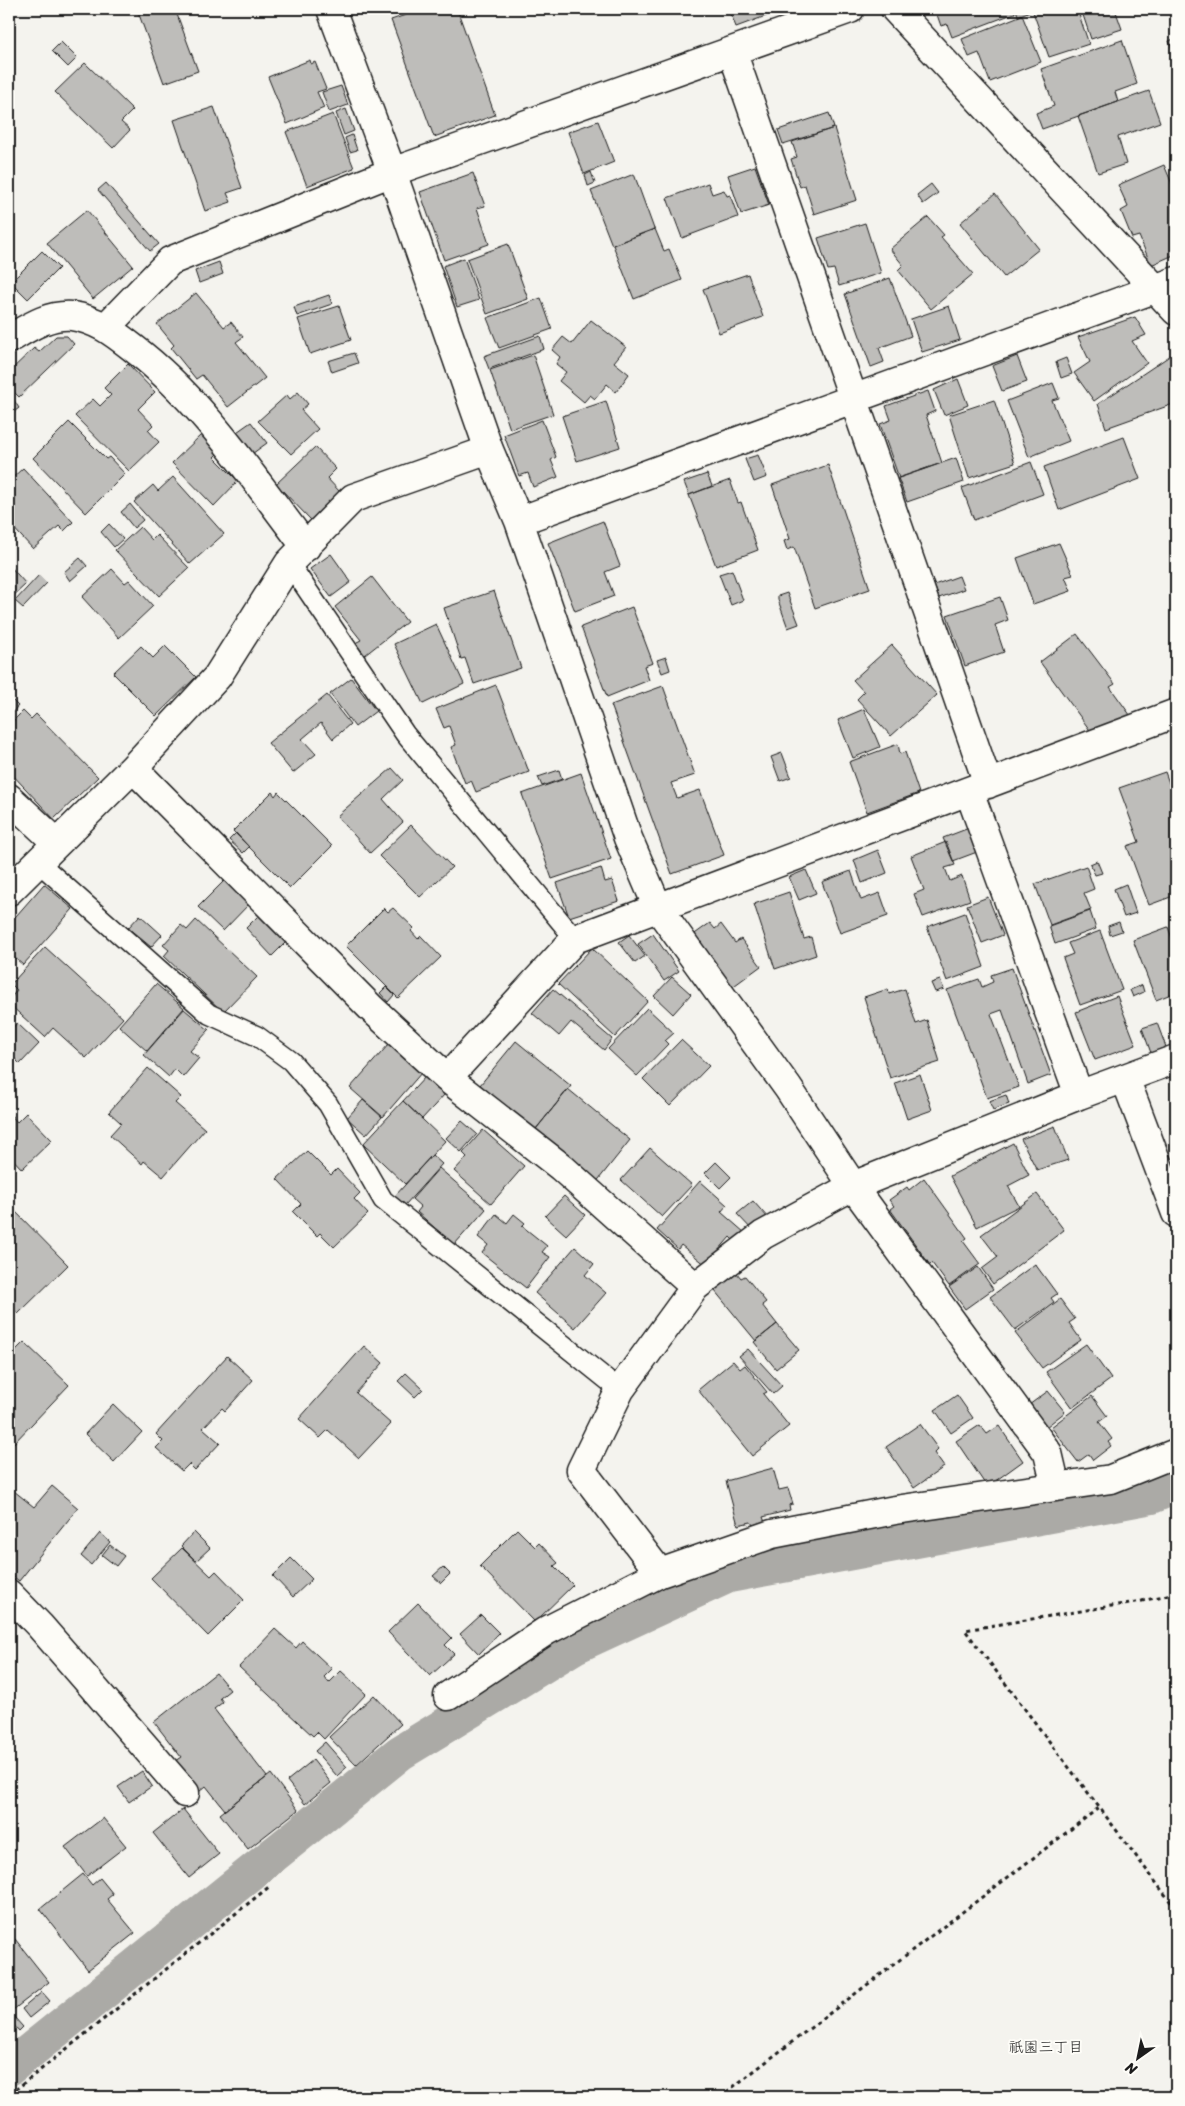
<svg xmlns="http://www.w3.org/2000/svg" width="1185" height="2106" font-family="Sriracha,'Klee One',sans-serif">
  <style>
    .lines { fill: none; stroke-linecap: round; stroke-linejoin: round }
    .canal { stroke: #abaaa6; stroke-width: 36 }
    .building { fill: #bebdba; stroke: #1c1c1c }
    .service-casing { stroke: #1c1c1c; stroke-width: 22 }
    .minor-casing { stroke: #1c1c1c; stroke-width: 31 }
    .path { stroke: #1c1c1c; stroke-width: 3; stroke-dasharray: 4 4; stroke-linecap: butt }
    .service { stroke: #fdfcf7; stroke-width: 19 }
    .minor { stroke: #fdfcf7; stroke-width: 28 }
    .labels { text-anchor: middle; stroke-width: 4; stroke-linejoin: round; paint-order: stroke }
    .neighbourhood-label { font-size: 15px; fill: #1c1c1c; stroke: #fdfcf7 }
  </style>
  <rect width="100%" height="100%" fill="#f4f3ee"/>
  <filter id="ink" filterUnits="userSpaceOnUse"><feTurbulence type="fractalNoise" baseFrequency=".02" numOctaves="2"/><feDisplacementMap in="SourceGraphic" scale="10" xChannelSelector="R" yChannelSelector="G"/><feConvolveMatrix kernelMatrix="1 2 1 2 8 2 1 2 1" color-interpolation-filters="sRGB"/></filter>
  <g filter="url(#ink)">
    <g class="lines">
      <path class="canal" d="M9 2068 400 1753 575 1646 729 1575 1152 1496 1176 1486"/>
    </g>
    <path class="building" d="M137 9H175L198 71 164 83Z
      M376 9H401L379 16Z
      M423 9H457L495 115 434 137 391 20Z
      M729 9H773L774 13 736 27Z
      M935 9H1014L1015 13 952 37 947 24 941 26Z
      M1016 9H1029L1030 11 1018 16Z
      M1032 9H1077L1089 44 1049 57Z
      M1081 9H1115L1122 29 1091 39Z
      M1022 15 1041 62 990 82 979 53 969 57 962 39Z
      M1176 38V60L1169 41Z
      M1122 40 1137 84 1115 92 1118 102 1042 129 1036 113 1054 106 1041 69Z
      M61 42 77 58 68 67 52 51Z
      M310 60 311 64 315 62 326 89 317 92 324 108 287 124 268 77Z
      M85 63 133 110 121 122 130 130 113 148 55 92Z
      M341 86 348 105 329 112 322 92Z
      M1149 91 1160 122 1118 137 1126 164 1098 173 1078 116Z
      M214 107 242 188 227 193 231 202 205 211 174 120Z
      M346 109 354 131 344 135 336 113Z
      M829 113 834 128 783 144 778 130Z
      M333 114 354 168 307 186 286 132Z
      M598 121 614 162 584 174 568 132Z
      M834 128 857 200 814 214 805 185 800 187 791 159 797 157 792 142Z
      M352 135 357 150 350 152 345 138Z
      M1164 165 1176 193V254L1151 265 1139 236 1132 238 1121 211 1128 207 1118 185Z
      M755 166 769 205 741 214 728 175Z
      M591 172 595 183 588 186 585 175Z
      M473 173 485 206 477 208 489 244 444 260 420 192Z
      M634 174 654 229 612 245 591 191Z
      M106 183 159 244 150 251 98 190Z
      M708 183 712 194 724 190 727 196 730 195 738 217 682 238 667 198Z
      M931 184 938 193 923 204 917 195Z
      M995 194 1039 249 1004 277 960 223Z
      M87 210 133 266 93 299 47 243Z
      M928 217 944 235 941 237 973 274 931 309 898 270 903 265 890 249Z
      M865 223 881 273 839 286 834 269 828 270 818 238Z
      M655 229 664 251 669 249 682 280 634 299 613 245Z
      M508 244 528 299 487 314 467 259Z
      M42 251 59 268 28 299 11 282Z
      M464 258 479 300 457 307 443 266Z
      M219 262 223 274 199 283 195 271Z
      M748 274 763 317 719 333 703 289Z
      M890 278 911 336 879 348 884 362 871 367 845 294Z
      M196 293 224 327 231 322 243 337 236 342 265 378 228 407 202 375 196 379 171 348 174 345 157 324Z
      M329 295 332 304 297 316 294 307Z
      M541 298 552 329 499 348 487 318Z
      M339 306 351 340 310 354 298 319Z
      M949 306 960 340 922 352 911 319Z
      M1135 317 1146 335 1132 341 1147 363 1094 401 1074 373 1090 362 1078 337Z
      M591 320 626 347 614 362 629 374 616 392 607 384 595 399 590 395 584 402 559 381 566 372 556 364 560 357 552 350 563 337 572 344Z
      M56 336H67L74 344 19 397 9 387V372L34 348 39 352Z
      M540 336 544 349 489 369 484 356Z
      M354 353 358 363 332 372 328 361Z
      M1174 353 1176 359V403L1106 428 1098 404Z
      M533 355 553 414 510 429 490 370Z
      M1017 356 1027 382 1002 391 992 366Z
      M1066 358 1072 374 1061 378 1056 362Z
      M128 364 155 392 138 409 153 425 148 430 159 442 129 471 75 416 93 399 100 406 111 395 104 388Z
      M958 379 968 405 944 415 934 390Z
      M1053 383 1059 398 1052 400 1069 441 1029 457 1007 401Z
      M928 391 935 411 926 415 942 463 899 478 880 424 891 420 886 406Z
      M298 392 308 404 301 410 318 429 291 454 258 421 287 395 290 399Z
      M9 393 19 408 10 415 9 413Z
      M994 400 1015 463 969 478 949 415Z
      M606 401 620 447 577 461 562 416Z
      M542 420 556 457 551 460 558 477 533 487 528 473 519 476 504 435Z
      M69 422 106 459 109 457 125 474 86 513 33 458Z
      M251 422 267 443 249 456 234 434Z
      M201 435 219 452 214 457 238 481 214 506 172 463Z
      M1124 437 1140 479 1059 510 1044 467Z
      M315 447 336 469 327 478 340 492 311 520 276 484Z
      M758 455 767 477 754 482 745 459Z
      M956 458 964 482 907 502 898 478Z
      M1031 462 1043 494 974 520 962 488Z
      M828 465 870 589 815 608 794 547 787 550 784 541 790 539 772 485Z
      M23 468 73 522 64 531 59 526 33 549 9 523V481Z
      M707 474 712 486 689 495 684 482Z
      M173 477 224 534 190 564 134 502 153 485 158 491Z
      M730 480 738 503 741 502 758 550 716 566 689 495Z
      M130 504 143 520 134 528 121 512Z
      M603 521 620 566 605 572 614 596 575 611 548 543Z
      M109 524 123 539 114 547 101 532Z
      M140 527 152 540 157 535 189 568 159 596 115 550Z
      M1059 543 1073 575 1065 577 1071 591 1033 604 1017 558Z
      M331 554 351 582 331 597 310 569Z
      M80 558 87 566 70 581 64 572Z
      M9 565 26 584 9 600Z
      M112 569 125 583 129 580 153 606 119 638 82 597Z
      M732 570 743 600 731 605 719 574Z
      M39 575 47 583 23 608 15 601Z
      M959 576 964 589 939 598 934 585Z
      M372 577 407 622 365 655 355 643 361 640 335 607Z
      M494 591 521 668 474 684 465 658 461 659 444 608Z
      M787 593 799 624 788 628 778 600V596Z
      M1000 597 1008 620 995 625 1004 652 965 666 947 615Z
      M632 607 653 663 644 666 649 680 607 697 581 627Z
      M436 624 464 684 423 704 394 644Z
      M1077 634 1115 684 1110 687 1133 719 1092 733 1040 662Z
      M892 645 937 695 891 736 857 699 864 692 853 680Z
      M141 646 153 658 165 646 196 677 156 716 113 673Z
      M666 657 670 670 662 673 657 660Z
      M351 678 376 711 355 727 330 694Z
      M496 685 529 772 476 792 471 780 465 783 451 747 456 745 449 726 444 728 436 709Z
      M663 686 695 775 671 783 677 798 700 790 724 855 672 874 611 705Z
      M327 695 350 724 333 739 321 723 302 739 316 754 293 773 268 743Z
      M9 697 18 706 9 716Z
      M864 709 880 747 853 758 838 720Z
      M23 711 31 719 36 714 98 777 54 819 9 771V725Z
      M898 744 900 754 905 752 919 793 867 812 849 762Z
      M782 753 791 777 780 781 771 757Z
      M392 768 403 780 383 799 403 822 370 853 337 816Z
      M559 770 562 779 542 786 538 777Z
      M1165 772 1176 802V832L1173 833 1176 840V895L1149 905 1127 846 1139 842 1119 788Z
      M581 773 611 859 552 879 522 794Z
      M272 792 275 796 278 792 332 846 290 888 233 831Z
      M411 825 452 867 420 897 379 856Z
      M969 828 977 852 953 861 943 838Z
      M236 833 249 847 243 853 229 840Z
      M946 842 955 865 945 868 950 881 962 876 970 900 923 917 914 894 924 890 911 856Z
      M878 850 887 873 862 883 854 860Z
      M1097 861 1102 873 1095 875 1090 864Z
      M1086 866 1094 889 1084 893 1091 910 1050 925 1035 884Z
      M601 868 605 882 612 880 619 901 569 917 557 883Z
      M806 870 816 893 799 900 789 877Z
      M851 871 861 900 880 893 888 916 840 933 822 882Z
      M226 879 251 902 223 931 198 907Z
      M44 884 73 909 23 965 9 953V924Z
      M1126 884 1136 913 1124 917 1114 889Z
      M789 892 804 939 811 937 816 955 775 969 754 904Z
      M988 897 1003 935 982 943 967 905Z
      M384 908 388 912 393 908 414 928 411 931 418 939 421 936 441 957 398 998 346 946Z
      M1090 911 1096 929 1055 944 1049 926Z
      M262 912 288 940 272 956 246 928Z
      M965 913 984 967 947 981 927 927Z
      M140 915 162 935 151 947 128 928Z
      M196 920 257 977 223 1012 164 956 169 950 163 945 181 925 187 930Z
      M1119 922 1122 931 1110 935 1108 926Z
      M710 923 715 929 721 924 735 943 741 939 761 966 731 988 692 936Z
      M1168 927 1176 949V992L1156 1000 1133 940Z
      M1100 931 1122 990 1080 1005 1063 958 1073 954 1068 943Z
      M653 934 679 971 664 981 638 944Z
      M629 935 645 956 635 963 619 942Z
      M45 947 123 1018 86 1058 53 1028 45 1037 9 1004V1000L17 990 11 984Z
      M592 948 648 1001 615 1037 558 984Z
      M1012 968 1051 1075 1028 1084 1002 1010 991 1014 1019 1087 987 1098 947 990 979 979 982 987 993 982 991 975Z
      M672 977 691 994 673 1014 654 996Z
      M940 980 944 989 935 992 931 983Z
      M156 984 184 1008 147 1051 119 1026Z
      M1142 985 1144 992 1133 997 1130 990Z
      M386 987 394 995 388 1002 380 993Z
      M553 989 612 1039 604 1050 571 1022 559 1036 532 1013Z
      M888 989 889 994 905 989 916 1024 927 1020 940 1062 890 1078 864 997Z
      M1117 996 1136 1045 1095 1060 1076 1012Z
      M647 1008 674 1033 665 1041 668 1044 637 1076 608 1049Z
      M184 1009 209 1030 190 1051 199 1058 183 1077 175 1069 169 1077 144 1055Z
      M17 1023 39 1044 20 1064 9 1053V1032Z
      M1157 1023 1166 1047 1151 1053 1142 1028Z
      M681 1040 709 1066 670 1106 643 1079Z
      M516 1041 571 1086 535 1130 480 1085Z
      M389 1044 422 1072 383 1117 350 1088Z
      M148 1068 181 1097 175 1103 205 1129 163 1177 144 1161 142 1164 110 1135 121 1123 109 1112Z
      M920 1074 932 1110 907 1119 895 1083Z
      M426 1076 445 1094 422 1119 403 1101Z
      M568 1089 630 1140 595 1184 533 1133Z
      M1006 1095 1009 1104 993 1110 989 1101Z
      M363 1100 382 1117 366 1135 347 1118Z
      M403 1101 445 1141 405 1184 363 1144Z
      M9 1113 17 1122 26 1113 52 1140 22 1169 9 1155Z
      M462 1121 477 1134 461 1152 446 1138Z
      M1055 1126 1068 1160 1037 1170 1021 1139Z
      M483 1130 524 1166 491 1204 454 1171 467 1157 463 1153Z
      M1013 1143 1029 1175 1008 1186 1019 1206 977 1227 950 1176Z
      M650 1148 692 1185 662 1217 621 1180Z
      M307 1151 331 1175 337 1169 360 1193 354 1199 368 1214 334 1247 320 1233 317 1236 293 1212 301 1204 277 1179Z
      M432 1155 442 1164 405 1205 395 1196Z
      M716 1162 731 1177 720 1188 705 1173Z
      M439 1168 486 1209 454 1245 417 1212 421 1207 412 1199Z
      M924 1178 967 1238 963 1241 980 1264 949 1286 932 1263 930 1265 890 1209 894 1206 889 1200 907 1187 909 1190Z
      M700 1181 727 1205 721 1212 745 1233 736 1243 730 1237 706 1265 681 1245 678 1249 657 1230Z
      M1037 1194 1064 1230 993 1284 982 1269 998 1257 981 1235Z
      M564 1196 585 1215 566 1235 545 1216Z
      M753 1201 769 1219 754 1232 737 1214Z
      M10 1206 68 1265 18 1314 9 1305V1208Z
      M496 1214 507 1223 514 1214 525 1223 522 1226 547 1246 542 1252 550 1257 526 1288 482 1253 488 1245 478 1237Z
      M575 1247 594 1264 585 1275 606 1293 575 1328 535 1293Z
      M1035 1264 1057 1294 1051 1298 1054 1302 1015 1330 990 1297Z
      M732 1267 741 1278 745 1276 766 1302 762 1305 777 1324 756 1341 710 1285Z
      M978 1267 993 1289 965 1309 949 1287Z
      M1060 1299 1075 1319 1069 1323 1081 1340 1042 1368 1015 1333Z
      M777 1324 799 1350 776 1369 754 1342Z
      M24 1342 69 1385 13 1444 9 1440V1357Z
      M1086 1344 1111 1379 1072 1408 1046 1372Z
      M364 1346 383 1363 356 1393 391 1424 359 1458 328 1430 320 1438 299 1419Z
      M748 1349 782 1386 773 1394 739 1356Z
      M227 1356 253 1380 225 1411 222 1408 203 1428 220 1443 195 1470 189 1464 182 1471 156 1448 163 1441 156 1434Z
      M733 1361 740 1369 745 1365 767 1392 763 1394 789 1426 752 1456 698 1390Z
      M406 1373 423 1389 415 1397 398 1381Z
      M1048 1391 1065 1412 1046 1427 1029 1405Z
      M957 1395 973 1418 951 1433 935 1410Z
      M1092 1396 1107 1416 1099 1422 1112 1439 1108 1442 1111 1446 1093 1460 1089 1454 1078 1462 1051 1427Z
      M113 1404 142 1432 114 1462 85 1434Z
      M920 1424 938 1449 934 1453 944 1467 914 1488 886 1447Z
      M980 1425 987 1434 999 1426 1023 1461 987 1487 956 1441Z
      M773 1468 779 1490 788 1488 793 1504 789 1505 790 1510 763 1517 765 1522 753 1525 751 1522 738 1525 726 1481Z
      M52 1486 78 1508 19 1581 9 1573V1487L34 1507Z
      M517 1529 535 1547 539 1543 558 1563 554 1566 573 1585 535 1622 480 1566Z
      M194 1532 210 1548 196 1561 181 1546Z
      M100 1533 110 1542 91 1565 81 1556Z
      M110 1545 124 1556 116 1566 102 1555Z
      M182 1548 211 1576 216 1571 244 1600 208 1636 151 1578Z
      M291 1558 312 1579 293 1597 273 1576Z
      M443 1567 450 1574 441 1583 433 1576Z
      M418 1603 452 1638 445 1645 454 1654 430 1676 388 1632Z
      M481 1615 499 1633 479 1654 460 1634Z
      M275 1629 296 1648 302 1641 332 1669 324 1677 329 1683 341 1671 366 1694 324 1739 317 1732 313 1736 239 1667Z
      M216 1673 230 1690 220 1698 223 1702 214 1709 267 1777 225 1810 206 1786 199 1792 175 1761 181 1757 154 1722Z
      M374 1695 401 1724 356 1765 329 1737Z
      M325 1742 347 1767 337 1776 315 1751Z
      M313 1760 331 1783 305 1804 287 1781Z
      M142 1771 152 1786 129 1802 118 1787Z
      M271 1774 298 1810 248 1849 220 1814Z
      M183 1809 219 1854 189 1878 153 1833Z
      M103 1818 126 1846 87 1876 65 1847Z
      M83 1874 92 1885 100 1878 113 1894 107 1899 135 1933 88 1970 40 1909Z
      M15 1939 49 1982 9 2013V1944Z
      M42 1992 50 2001 29 2018 22 2009Z
      M14 2017 23 2027 19 2031 10 2021Z"/>
    <g class="lines">
      <defs>
        <path id="service" d="M289 563 405 734 575 939
          M38 862 209 1014 257 1036 291 1061 328 1104 383 1200 620 1390"/>
        <path id="minor" d="M331 9 392 172 489 450 519 521 628 838 658 908 788 1088 853 1186 1048 1453 1056 1487
          M895 9 1176 311
          M732 51 988 784
          M106 327 170 261 392 172 850 9
          M9 339C28 328 48 314 72 316 96 319 114 333 132 347 203 401 252 477 306 547
          M519 521 1176 281
          M133 768 372 1009 447 1078 561 1167 695 1287
          M969 791 1079 1095
          M9 798 57 843
          M9 891 133 768 217 677 289 563 353 498 489 450
          M447 1078 575 939 1176 713
          M1125 1078 1176 1213
          M660 1573 581 1470 620 1390 695 1287 763 1235 853 1186 1079 1095 1176 1059
          M9 1594 40 1626 185 1793
          M448 1696 546 1631 660 1573 772 1534 895 1510 1111 1479 1176 1453"/>
      </defs>
      <use href="#service" class="service-casing"/>
      <use href="#minor" class="minor-casing"/>
      <path class="path" d="M1176 1593 1142 1601 965 1630 1176 1909
        M9 2095 270 1886
        M720 2097 1100 1807"/>
      <use href="#service" class="service"/>
      <use href="#minor" class="minor"/>
    </g>
  </g>
  <g class="labels">
    <g class="neighbourhood-label">
      <text x="1046" y="2052">祇園三丁目</text>
    </g>
  </g>
  <rect width="1185" height="2106" fill="none" stroke="#fdfcf7" stroke-width="30"/>
  <rect x="15" y="15" width="1155" height="2076" fill="none" stroke="#1c1c1c" stroke-width="2" filter="url(#ink)"/>
  <g transform="translate(1138 2058) rotate(213)" stroke="#fdfcf7" stroke-width="4" paint-order="stroke">
  <path d="M0-4L9 19L0 12L-9 19Z" fill="#1c1c1c"/>
  <text y="-8" font-size="14" font-weight="bold" text-anchor="middle" fill="#1c1c1c">N</text>
  </g>
</svg>
